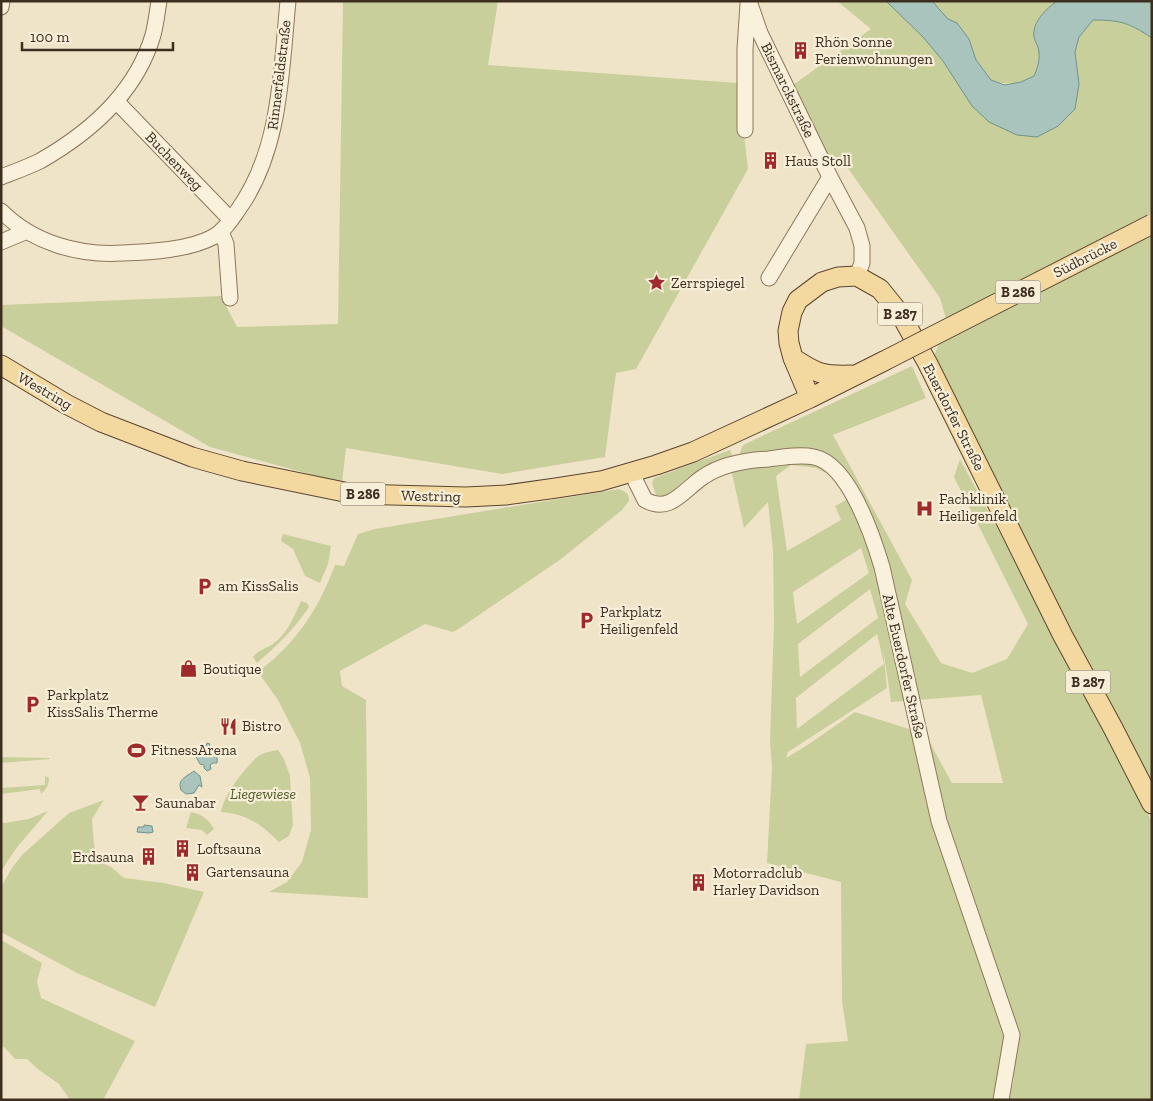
<svg xmlns="http://www.w3.org/2000/svg" width="1153" height="1101" font-family="'Zilla Slab',serif">
  <style>
    .green { fill: #c9cf9b; fill-rule: evenodd }
    .water { fill: #a9c4bc; stroke: #6f938a }
    .lines { fill: none; stroke-linecap: round; stroke-linejoin: round }
    .minor-casing { stroke: #8d765c; stroke-width: 17 }
    .major-casing { stroke: #5b4430; stroke-width: 21 }
    .minor { stroke: #faf1dc; stroke-width: 15 }
    .major { stroke: #f3d9a0; stroke-width: 19 }
    .major-bridge-casing { stroke: #5b4430; stroke-width: 21; stroke-linecap: butt }
    .major-bridge { stroke: #f3d9a0; stroke-width: 19 }
    .labels { text-anchor: middle; stroke-width: 4.5; stroke-linejoin: round; paint-order: stroke }
    .shield { fill: #f7eed8; stroke: #756857; stroke-width: 1 }
    .shield-label { font-size: 14px; font-weight: bold; fill: #3d2e20 }
    .poi-label { font-size: 15px; fill: #3d2e20; stroke: #f7eed8; text-anchor: start }
    .street-label { font-size: 15px; fill: #3d2e20; stroke: #f7eed8 }
    .park-label { font-size: 15px; font-style: italic; fill: #4d5a26; stroke: #f7eed8 }
  </style>
  <rect width="100%" height="100%" fill="#f0e4c8"/>
  <path class="green" d="M343 1H498L488 65 738 83 748 169 636 369 616 373 605 457 502 474 346 448 342 483 210 447 1 326V305L221 296 237 327 338 324Z
    M837 1H1057C1046 9 1032 22 1034 37 1035 42 1039 47 1039 52 1040 61 1037 69 1034 76 1017 84 1009 86 991 80L972 106 1079 84 1075 52 1079 37 1093 20C1121 20 1128 23 1152 38V791L933 359 947 322 940 298 842 160 833 167 793 85 871 29Z
    M912 366 926 398 833 435 912 580 905 604 941 663 972 673 1007 659 1028 624 954 477 960 459 1089 697 1152 822V1100H1009L1014 1078 1001 1100H799L806 1044 848 1041 842 1001 841 882 767 863 772 767 770 741 774 622 773 551 768 502 744 528 732 473 743 445ZM791 465 816 468 838 479 846 500 835 506 841 520 787 551 776 476ZM861 548 869 573 797 624 793 592ZM870 589 878 618 800 677 798 644ZM877 634 884 664 797 729 796 698ZM883 648 891 702 981 695 1003 783H952L925 734 855 712 809 744 786 758 788 752 887 688Z
    M730 450 733 458C720 462 705 466 692 474 681 480 671 499 656 495L652 483 654 478Z
    M619 489C626 492 629 493 629 501L622 510 561 559 460 628 453 632 425 624 340 671 342 686 366 700 368 898 269 892 287 882 302 862 311 830 310 778 300 743 278 700 258 672C297 642 318 610 335 565L344 566 358 534 375 529Z
    M283 534 331 546 328 564 320 583 305 576 293 549 281 541Z
    M301 601 307 603 309 607C294 629 277 646 257 663L253 657C258 650 265 649 273 644 287 634 294 617 301 601Z
    M278 750 284 759 290 776 293 825 289 836 279 842C261 824 246 814 221 812 224 794 243 771 256 758 262 753 270 751 278 750Z
    M1 757 49 758 50 759 1 763Z
    M45 776 49 778C49 785 46 790 41 794L40 789 1 794V788L45 785Z
    M104 800 92 819 94 844 98 861 111 867 124 878 164 883 204 892 155 1007 77 973 1 932V887L12 868 22 855 69 813Z
    M48 811 18 846 1 871V822L4 823 29 819Z
    M191 812C201 814 209 819 214 829L207 835 202 830 186 828Z
    M1 940 42 963 37 982 41 998 135 1041 103 1100H70L59 1084 39 1070 27 1059H15L4 1047H1Z"/>
  <path class="water" d="M886 1H932L948 19 957 23 969 39 976 60 991 80 1005 85 1021 82 1034 76C1037 69 1040 61 1039 52 1039 47 1035 42 1034 37 1032 22 1046 9 1057 1H1152V38C1129 23 1121 20 1093 20L1079 37 1075 52 1079 84 1075 109 1058 126 1037 137 1017 135 989 122 972 106 943 61 923 37Z
    M207 743 210 744 209 747C216 751 218 755 217 763H213L210 765 211 769 207 771 204 768V765L200 764 196 757 200 748 206 746Z
    M194 771 200 776 202 787 199 785 194 793 186 794 181 790C177 779 186 777 194 771Z
    M144 825 152 826 153 832 150 833 137 832 138 827H144Z"/>
  <g class="lines">
    <defs>
      <path id="minor" d="M749 1 760 33 830 177 857 228 862 246V263L857 276
        M1 7 2 1
        M117 102 231 220
        M745 130V49L748 4
        M1 177C14 172 28 167 40 161 91 132 136 93 153 35 156 24 157 13 159 1
        M1 211C33 243 79 256 123 253 150 252 189 250 213 237 224 231 231 220 238 210 281 150 281 72 288 1
        M221 232 226 244 230 298
        M1 242 25 232
        M769 278 830 177
        M634 471 636 482 645 500C671 514 683 490 703 477 722 464 746 460 769 459 783 457 800 454 814 457 849 464 873 537 882 567L939 821 1012 1035 1001 1100"/>
      <path id="major" d="M793 358C817 374 823 376 851 375
        M1 365 66 404 101 422 192 457 242 471 354 494 466 497 506 495 556 488 601 481 656 465 693 452 810 398 884 361
        M810 398 793 358 789 343 788 331 792 312 798 300 822 282 838 277 857 276 880 289 901 315 928 364 1063 636 1113 728 1152 804"/>
    </defs>
    <use href="#minor" class="minor-casing"/>
    <use href="#major" class="major-casing"/>
    <use href="#minor" class="minor"/>
    <use href="#major" class="major"/>
    <defs>
      <path id="major-bridge" d="M884 361 1152 224"/>
    </defs>
    <use href="#major-bridge" class="major-bridge-casing"/>
    <use href="#major-bridge" class="major-bridge"/>
  </g>
  <defs>
    <symbol id="building-bare" viewBox="-9 -9 18 18"><path d="M-4-6H4V6H1V3H-1V6H-4ZM-2.5-4.3h1.7v1.8h-1.7ZM.8-4.3h1.7v1.8H.8ZM-2.5-1h1.7V.8h-1.7ZM.8-1h1.7V.8H.8Z" fill="#9e2a2b" stroke="#f7eed8" stroke-width="2.5" paint-order="stroke"/></symbol>
    <symbol id="sight-bare" viewBox="-9 -9 18 18"><path d="M0-6L1.8-2.2L6-1.7L2.9 1.2L3.7 5.4L0 3.3L-3.7 5.4L-2.9 1.2L-6-1.7L-1.8-2.2Z" fill="#9e2a2b" stroke="#f7eed8" stroke-width="2.5" paint-order="stroke"/></symbol>
    <symbol id="hospital-bare" viewBox="-9 -9 18 18"><path d="M-5-5h3v3.5h4V-5h3V5h-3V1.5h-4V5h-3Z" fill="#9e2a2b" stroke="#f7eed8" stroke-width="2.5" paint-order="stroke"/></symbol>
    <symbol id="parking-bare" viewBox="-9 -9 18 18"><path d="M-3.5-5.5H1a3.5 3.5 0 0 1 0 7H-1V5.5H-3.5ZM-1-3.4V-.6H.8a1.4 1.4 0 0 0 0-2.8Z" fill="#9e2a2b" stroke="#f7eed8" stroke-width="2.5" paint-order="stroke"/></symbol>
    <symbol id="shop-bare" viewBox="-9 -9 18 18"><path d="M-5-2.5h2.3a2.7 3.5 0 0 1 5.4 0H5L5.5 6h-11ZM-1.5-2.5h3a1.5 2.3 0 0 0-3 0Z" fill="#9e2a2b" stroke="#f7eed8" stroke-width="2.5" paint-order="stroke"/></symbol>
    <symbol id="restaurant-bare" viewBox="-9 -9 18 18"><path d="M-5-6h1v4h1v-4h1v4h1v-4h1v5L-1.5 .5V6h-2V.5L-5-1ZM5-6V6H3V1.5H1.5Q1.5-4 5-6Z" fill="#9e2a2b" stroke="#f7eed8" stroke-width="2.5" paint-order="stroke"/></symbol>
    <symbol id="stadium-bare" viewBox="-9 -9 18 18"><path d="M0-5a6.5 5 0 1 0 0 10a6.5 5 0 1 0 0-10ZM-3.5-1.8h7v3.6h-7Z" fill="#9e2a2b" stroke="#f7eed8" stroke-width="2.5" paint-order="stroke"/></symbol>
    <symbol id="bar-bare" viewBox="-9 -9 18 18"><path d="M-6-5H6L.8 .8V4.5H3.5V6h-7V4.5H-.8V.8Z" fill="#9e2a2b" stroke="#f7eed8" stroke-width="2.5" paint-order="stroke"/></symbol>
  </defs>
  <g fill-rule="evenodd">
    <use href="#building-bare" x="788" y="38" width="25" height="25"/>
    <use href="#building-bare" x="758" y="148" width="25" height="25"/>
    <use href="#sight-bare" x="644" y="270" width="25" height="25"/>
    <use href="#hospital-bare" x="912" y="496" width="25" height="25"/>
    <use href="#parking-bare" x="192" y="574" width="25" height="25"/>
    <use href="#parking-bare" x="574" y="608" width="25" height="25"/>
    <use href="#shop-bare" x="176" y="656" width="25" height="25"/>
    <use href="#parking-bare" x="20" y="692" width="25" height="25"/>
    <use href="#restaurant-bare" x="216" y="714" width="25" height="25"/>
    <use href="#stadium-bare" x="124" y="738" width="25" height="25"/>
    <use href="#bar-bare" x="128" y="790" width="25" height="25"/>
    <use href="#building-bare" x="170" y="836" width="25" height="25"/>
    <use href="#building-bare" x="136" y="844" width="25" height="25"/>
    <use href="#building-bare" x="180" y="860" width="25" height="25"/>
    <use href="#building-bare" x="686" y="870" width="25" height="25"/>
  </g>
  <g class="labels">
    <g class="shield">
      <rect x="995.5" y="280.5" width="45" height="23" rx="4"/>
      <rect x="877.5" y="302.5" width="45" height="23" rx="4"/>
      <rect x="340.5" y="482.5" width="45" height="23" rx="4"/>
      <rect x="1065.5" y="670.5" width="45" height="23" rx="4"/>
    </g>
    <g class="shield-label">
      <text x="1018" y="297">B 286</text>
      <text x="900" y="319">B 287</text>
      <text x="363" y="499">B 286</text>
      <text x="1088" y="687">B 287</text>
    </g>
    <g class="poi-label">
      <text x="815" y="47">Rhön Sonne<tspan x="815" dy="17">Ferienwohnungen</tspan></text>
      <text x="785" y="166">Haus Stoll</text>
      <text x="671" y="288">Zerrspiegel</text>
      <text x="939" y="504">Fachklinik<tspan x="939" dy="17">Heiligenfeld</tspan></text>
      <text x="218" y="591">am KissSalis</text>
      <text x="600" y="617">Parkplatz<tspan x="600" dy="17">Heiligenfeld</tspan></text>
      <text x="203" y="674">Boutique</text>
      <text x="47" y="700">Parkplatz<tspan x="47" dy="17">KissSalis Therme</tspan></text>
      <text x="242" y="731">Bistro</text>
      <text x="151" y="755">FitnessArena</text>
      <text x="155" y="808">Saunabar</text>
      <text x="197" y="854">Loftsauna</text>
      <text x="134" y="862" text-anchor="end">Erdsauna</text>
      <text x="206" y="877">Gartensauna</text>
      <text x="713" y="878">Motorradclub<tspan x="713" dy="17">Harley Davidson</tspan></text>
    </g>
    <g class="street-label">
      <text transform="translate(279 75) rotate(-83)" y="5">Rinnerfeldstraße</text>
      <text transform="translate(788 90) rotate(64)" y="5">Bismarckstraße</text>
      <text transform="translate(174 161) rotate(46)" y="5">Buchenweg</text>
      <text transform="translate(1085 258) rotate(-27)" y="5">Südbrücke</text>
      <text transform="translate(45 391) rotate(30)" y="5">Westring</text>
      <text transform="translate(954 417) rotate(63)" y="5">Euerdorfer Straße</text>
      <text transform="translate(431 496) rotate(1)" y="5">Westring</text>
      <text transform="translate(904 666) rotate(77)" y="5">Alte Euerdorfer Straße</text>
    </g>
    <g class="park-label">
      <text x="263" y="799">Liegewiese</text>
    </g>
  </g>
  <rect width="1153" height="1101" fill="none" stroke="#3d2e20" stroke-width="5"/>
  <path d="M22 42v8h151v-8" fill="none" stroke="#3d2e20" stroke-width="2.5"/>
  <text x="30" y="42" font-size="15" fill="#3d2e20" stroke="#f7eed8" stroke-width="4" paint-order="stroke">100 m</text>
</svg>
